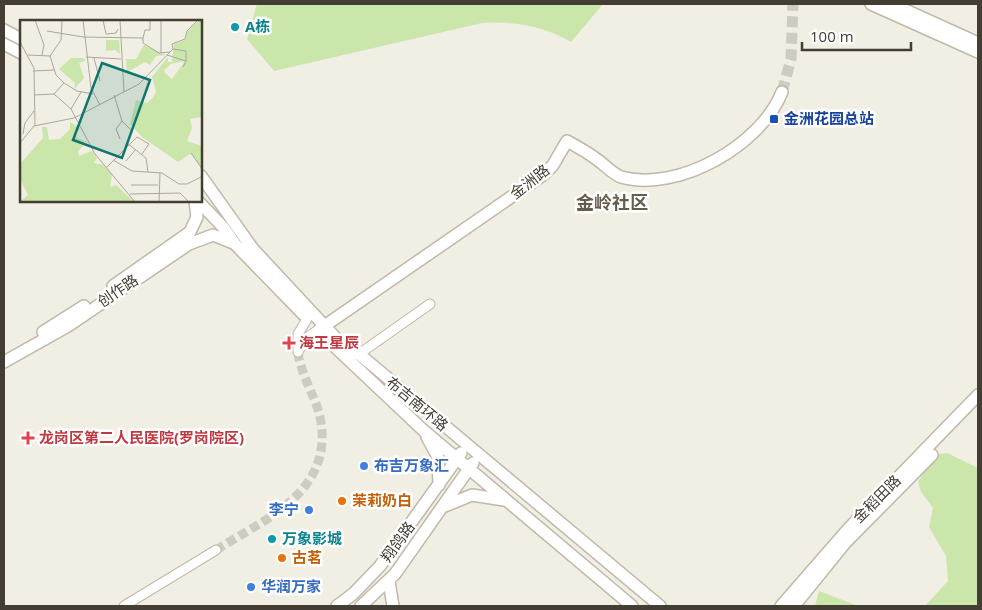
<svg xmlns="http://www.w3.org/2000/svg" width="982" height="610" font-family="'Open Sans','Noto Sans SC',sans-serif">
  <style>
    .green { fill: #cae6ab }
    .lines { fill: none; stroke-linecap: round; stroke-linejoin: round }
    .minor-tunnel { stroke: #cecbc0; stroke-width: 9; stroke-dasharray: 9 4.5; stroke-linecap: butt }
    .tertiary-tunnel { stroke: #cecbc0; stroke-width: 11; stroke-dasharray: 11 5.5; stroke-linecap: butt }
    .minor-casing { stroke: #c0b8a9; stroke-width: 11 }
    .tertiary-casing { stroke: #c0b8a9; stroke-width: 14 }
    .minor { stroke: #fff; stroke-width: 9 }
    .tertiary { stroke: #fff; stroke-width: 11 }
    .culture-dot { fill: #0f9aa8; stroke: #fff; stroke-width: 2 }
    .transit-dot { fill: #1a4fb4; stroke: #fff; stroke-width: 2 }
    .health-dot { fill: #e0444e; stroke: #fff; stroke-width: 2 }
    .shop-dot { fill: #3f7fe0; stroke: #fff; stroke-width: 2 }
    .food-dot { fill: #e8710a; stroke: #fff; stroke-width: 2 }
    .labels { text-anchor: middle; stroke-width: 5; stroke-linejoin: round; paint-order: stroke }
    .culture-label { font-size: 15px; font-weight: bold; fill: #0d838f; stroke: #fff; text-anchor: start }
    .transit-label { font-size: 15px; font-weight: bold; fill: #164399; stroke: #fff; text-anchor: start }
    .street-label { font-size: 15px; fill: #433d33; stroke: #fff }
    .health-label { font-size: 15px; font-weight: bold; fill: #be3a42; stroke: #fff; text-anchor: start }
    .shop-label { font-size: 15px; font-weight: bold; fill: #366cbe; stroke: #fff; text-anchor: start }
    .food-label { font-size: 15px; font-weight: bold; fill: #c56008; stroke: #fff; text-anchor: start }
    .quarter-label { font-size: 18px; font-weight: bold; fill: #665c4b; stroke: #fff }
    .inset-road { fill: none; stroke: #aba79d; stroke-width: 1 }
    .view { fill: #0f766e; fill-opacity: 0.15; stroke: #0f766e; stroke-width: 2.5 }
    .inset-edge { fill: none; stroke: #433d33; stroke-width: 2.5 }
  </style>
  <rect width="100%" height="100%" fill="#f1eee3"/>
  <path class="green" d="M257 4H603L571 42C544 26 513 21 482 23L274 71 247 39Z
    M947 453 978 468V606H925L948 581 946 556 929 527 933 508 921 492 918 482 935 455Z
    M819 591 858 606H815Z"/>
  <g class="lines">
    <path class="minor-tunnel" d="M216 550C267 518 335 491 320 417 315 395 301 376 298 352"/>
    <path class="tertiary-tunnel" d="M782 92 791 59 793 4"/>
    <defs>
      <path id="minor" d="M298 352V334L307 319
        M298 352 305 339 318 330
        M359 354 430 304
        M124 606 216 550"/>
      <path id="tertiary" d="M871 4 978 52
        M892 4 978 43
        M4 30 21 39
        M4 44 21 53
        M201 176 253 249 346 349 359 354 660 606
        M198 201 223 227 235 244 304 315
        M113 286 190 232 197 217 195 201
        M320 329 543 175 553 165 567 141C578 147 589 153 599 161 606 166 613 174 621 177 678 193 761 145 782 92
        M43 332 84 306
        M334 346 423 430 632 606
        M4 362 68 326 189 244 213 235 233 243
        M427 437 438 457 439 485
        M445 506 472 495 504 500
        M389 581 393 606
        M337 606 353 594 380 566 461 453
        M361 606 395 574 473 463
        M781 606 849 528 978 395
        M794 606 845 543 932 455"/>
    </defs>
    <use href="#minor" class="minor-casing"/>
    <use href="#tertiary" class="tertiary-casing"/>
    <use href="#minor" class="minor"/>
    <use href="#tertiary" class="tertiary"/>
  </g>
  <g class="culture-dot">
    <circle cx="235" cy="27" r="5"/>
    <circle cx="272" cy="539" r="5"/>
  </g>
  <rect class="transit-dot" x="769" y="114" width="10" height="10" rx="2.5"/>
  <g class="health-dot">
    <path d="M286.5 335.5h5v5h5v5h-5v5h-5v-5h-5v-5h5z"/>
    <path d="M25.5 430.5h5v5h5v5h-5v5h-5v-5h-5v-5h5z"/>
  </g>
  <g class="shop-dot">
    <circle cx="364" cy="466" r="5"/>
    <circle cx="309" cy="510" r="5"/>
    <circle cx="251" cy="587" r="5"/>
  </g>
  <g class="food-dot">
    <circle cx="342" cy="501" r="5"/>
    <circle cx="282" cy="558" r="5"/>
  </g>
  <g class="labels">
    <g class="culture-label">
      <text x="245" y="32">A栋</text>
      <text x="282" y="544">万象影城</text>
    </g>
    <g class="transit-label">
      <text x="784" y="124">金洲花园总站</text>
    </g>
    <g class="street-label">
      <text transform="translate(530 182) rotate(-38)" y="5">金洲路</text>
      <text transform="translate(118 291) rotate(-34)" y="5">创作路</text>
      <text transform="translate(417 404) rotate(40)" y="5">布吉南环路</text>
      <text transform="translate(877 499) rotate(-45)" y="5">金稻田路</text>
      <text transform="translate(398 542) rotate(-54)" y="5">翔鸽路</text>
    </g>
    <g class="health-label">
      <text x="299" y="348">海王星辰</text>
      <text x="39" y="443">龙岗区第二人民医院(罗岗院区)</text>
    </g>
    <g class="shop-label">
      <text x="374" y="471">布吉万象汇</text>
      <text x="299" y="515" text-anchor="end">李宁</text>
      <text x="261" y="592">华润万家</text>
    </g>
    <g class="food-label">
      <text x="352" y="506">茉莉奶白</text>
      <text x="292" y="563">古茗</text>
    </g>
    <g class="quarter-label">
      <text x="612" y="209">金岭社区</text>
    </g>
  </g>
  <g transform="translate(20 20)">
    <rect width="182" height="182" fill="#f1eee3"/>
    <path d="M179 0H182V97L170 99 172 108 167 121 182 126V150L171 133 158 142 122 117 110 104 116 80 126 83 133 78 136 71 132 57 148 37V42H152L154 24 165 20 167 12ZM165 41 152 59 145 53 144 50 151 44ZM86 20H99L100 34 95 30 86 31ZM124 25 146 35 136 36 130 45 125 42 107 52 106 39H116ZM51 38H64L65 41 59 43 64 58 54 69 55 63 39 49ZM50 102 60 108 54 114 57 118 67 122 58 131 59 136 72 131 77 138 74 143 83 145 92 154 90 167 96 165 114 182H0L8 175 1 161 0 144 23 118 22 107H27L29 120 40 119 50 109Z" fill="#cae6ab" fill-rule="evenodd"/>
    <path class="inset-road" d="M15 0 24 25 22 35M63 0 71 68 80 85M83 0 86 14 96 13 98 9M100 0 104 72M141 0V33M27 11 63 17 123 18M123 18V23L139 33 150 32M123 18 125 10H130V0M0 22 14 48 15 106M153 29 152 24 165 19 167 11 178 0M153 29 166 31V41M8 35 30 36M147 35 166 41 163 47M30 36 36 55 44 63 57 71 73 74M30 36 41 20 42 0M66 37 101 39M74 38 80 61M13 51 34 50M34 74 51 89 75 134 115 182M14 75 34 74 44 63M94 75 102 101M51 89 61 72M102 101 113 112M3 114 5 103 14 91M100 119 96 109 102 101M0 123 14 106 54 98 119 64 153 29M107 123 126 138 128 152M171 133 183 150M93 140 112 151 142 153 159 164H167L183 156M106 141 116 129M86 148 117 117 129 124 122 134M111 165H138M110 174 160 173 169 182M139 182 140 153"/>
    <path class="view" d="M82 43 130 60 102 138 53 120Z"/>
    <rect width="182" height="182" class="inset-edge"/>
  </g>
  <rect width="982" height="610" fill="none" stroke="#433d33" stroke-width="10"/>
  <path d="M802 42v8h109v-8" fill="none" stroke="#433d33" stroke-width="2.5"/>
  <text x="810" y="42" font-size="15" fill="#433d33" stroke="#ffffff" stroke-width="4" paint-order="stroke">100 m</text>
</svg>
